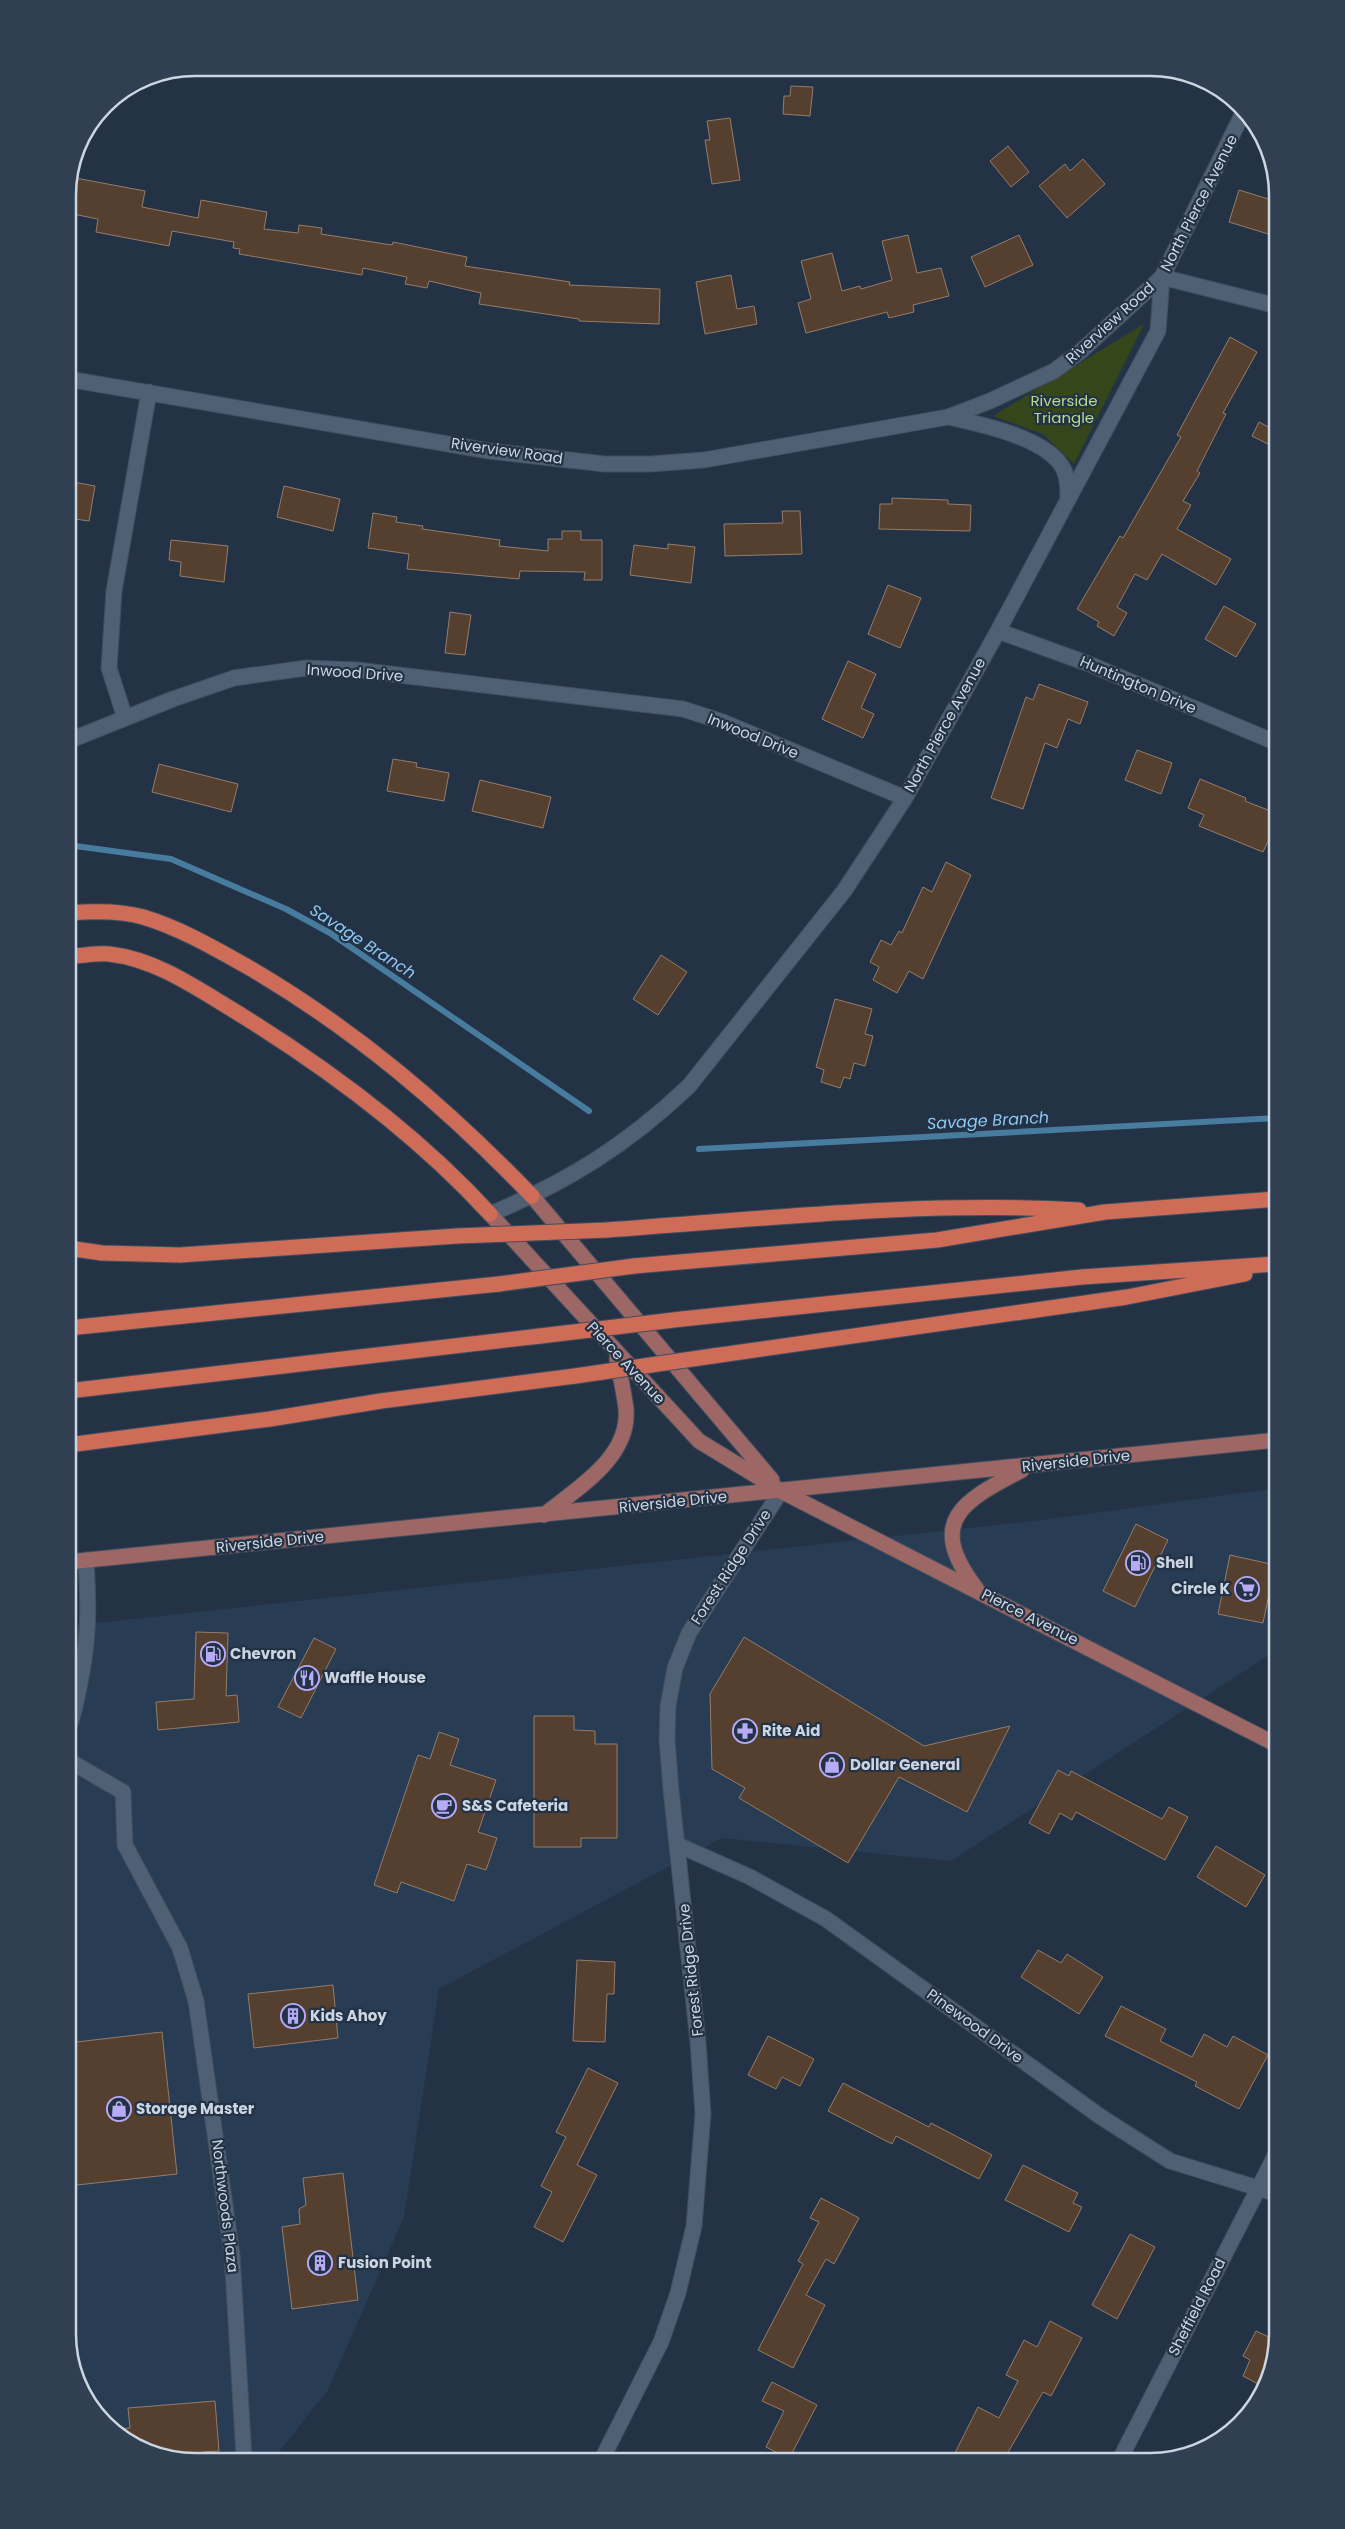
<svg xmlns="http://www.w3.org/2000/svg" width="1345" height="2529" font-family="Poppins,sans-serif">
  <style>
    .built { fill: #283c54 }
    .green { fill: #36461b }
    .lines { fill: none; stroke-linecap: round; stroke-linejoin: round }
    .stream { stroke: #487c9f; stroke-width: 6 }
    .building { fill: #55402f; stroke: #947c6a }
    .street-casing { stroke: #414e5e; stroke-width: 17 }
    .primary-casing { stroke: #414e5e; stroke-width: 17 }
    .highway-casing { stroke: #414e5e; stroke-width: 17 }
    .street { stroke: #4f6075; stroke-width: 15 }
    .primary { stroke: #9c6764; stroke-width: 15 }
    .highway { stroke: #cf6c58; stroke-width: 15 }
    .highway-bridge-casing { stroke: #414e5e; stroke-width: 17; stroke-linecap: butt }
    .highway-bridge { stroke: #cf6c58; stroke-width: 15 }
    .labels { text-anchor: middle; stroke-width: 4.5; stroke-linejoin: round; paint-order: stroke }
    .street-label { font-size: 15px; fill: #ccd6e2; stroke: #233245 }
    .park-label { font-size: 15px; fill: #b9d98b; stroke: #233245 }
    .poi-label { font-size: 15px; font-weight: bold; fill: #ccd6e2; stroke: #233245; text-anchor: start }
    .water-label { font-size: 16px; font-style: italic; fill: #8dc9f4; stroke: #233245 }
    .rim { fill: none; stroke: #ccd6e2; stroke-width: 2.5 }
  </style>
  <rect width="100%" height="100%" fill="#233245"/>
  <path class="built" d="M1277 1488V1650L951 1861 722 1838 439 1989 404 2217 328 2390 272 2461H187L124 2440 77 2383 68 2333V1851L75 1835 68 1830V1626L1042 1520Z"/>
  <path class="green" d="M1144 324 1074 464 1043 434 993 416Z"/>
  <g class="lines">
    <path class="stream" d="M68 845 171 859 286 909 330 933 589 1111
      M699 1149 1277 1118"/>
  </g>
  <path class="building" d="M791 86 813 87 810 116 783 114 784 96H790Z
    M730 118 740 180 712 184 705 140H710L707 121Z
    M1008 146 1029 172 1011 187 990 161Z
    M1083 159 1105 184 1067 218 1039 186 1065 164 1070 171Z
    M70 177 145 191 142 207 198 218 201 200 267 212 264 229 298 233 299 225 322 228 321 234 392 245 393 242 467 257 465 266 570 282 569 285 660 289 659 324 579 321V319L479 304 481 293 429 281 427 288 405 284 407 277 363 268 362 275 239 254 240 249 233 248 234 242 172 231 169 246 96 232 98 219 68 213Z
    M1239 190 1278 202V237L1229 222Z
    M908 235 917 273 941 268 949 296 913 305 914 312 889 318 887 312 806 333 798 303 811 299 801 261 832 253 842 291 860 286 861 289 892 280 882 241Z
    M1019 235 1033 265 985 287 971 257Z
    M731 275 737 309 754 306 757 324 705 334 696 282Z
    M1230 337 1257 352 1223 413 1226 414 1197 471 1200 473 1183 501 1191 505 1177 529 1231 559 1216 585 1162 554 1147 580 1135 574 1117 607 1127 613 1114 636 1097 626 1099 622 1077 609 1120 536 1123 538 1181 437 1177 435Z
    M1259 422 1276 431 1270 445 1252 436Z
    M68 481 95 486 89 521 68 518Z
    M284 486 340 499 333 531 277 517Z
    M892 498 948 500V504L971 505 970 531 879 529 880 504H892Z
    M782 511H800L802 554 725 556 724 524 783 523Z
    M373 513 397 517 396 522 423 526 422 529 500 540 499 546 548 551V539H562V531H581V540H602V580H584L585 572 520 571 519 579 407 569 409 554 368 548Z
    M171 540 228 546 224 582 180 576 181 562 169 560Z
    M668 544 695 547 691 583 630 575 634 545 668 549Z
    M888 585 921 598 900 648 868 634Z
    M1224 606 1256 624 1236 657 1205 639Z
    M450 612 471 615 465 655 445 653Z
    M848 661 876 674 861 708 874 714 863 738 822 719Z
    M1039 684 1088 702 1080 724 1068 719 1057 748 1045 743 1023 809 991 798 1026 697 1033 700Z
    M1137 750 1172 763 1161 794 1125 780Z
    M393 759 417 763 416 767 449 773 444 801 387 791Z
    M159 764 238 784 231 812 152 792Z
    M1200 779 1246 798 1245 801 1278 814V845L1268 841 1263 852 1199 826 1204 815 1188 808Z
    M480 780 551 797 543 828 472 811Z
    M946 862 971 875 923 979 909 971 897 993 873 980 879 967 870 962 881 940 891 945 899 931 902 933 923 887 932 892Z
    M661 955 687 972 658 1015 633 999Z
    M835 999 872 1009 865 1034 873 1036 865 1066 854 1063 850 1079 844 1077 840 1088 821 1082 824 1070 816 1067Z
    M1136 1524 1168 1540 1135 1607 1103 1591Z
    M1230 1555 1275 1565 1263 1623 1218 1614Z
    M196 1632 228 1633 226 1696 237 1695 239 1722 158 1730 156 1702 194 1699Z
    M744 1637 924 1746 1010 1726 967 1812 899 1777 848 1863 739 1798 745 1788 712 1769 710 1694Z
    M314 1638 336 1649 301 1718 278 1707Z
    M534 1716H574V1730L595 1731V1744H617V1838H581V1847H534Z
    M439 1732 459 1739 450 1765 496 1780 478 1832 497 1838 486 1870 467 1864 454 1901 401 1882 397 1893 374 1885 418 1755 430 1759Z
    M1058 1770 1069 1776 1071 1771 1162 1819 1169 1807 1188 1817 1165 1860 1076 1812 1072 1820 1060 1813 1049 1834 1029 1823Z
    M1216 1846 1265 1875 1246 1907 1197 1877Z
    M1038 1950 1061 1963 1067 1954 1103 1977 1079 2014 1021 1977Z
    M577 1960 615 1962 614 1994H607L605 2042 573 2041Z
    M333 1985 338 2038 254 2048 248 1994Z
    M1121 2006 1166 2029 1160 2041 1192 2057 1204 2034 1227 2047 1233 2036 1268 2055 1239 2109 1195 2086 1197 2082 1105 2036Z
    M162 2032 177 2174 68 2186V2043Z
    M768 2036 814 2059 800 2086 782 2077 776 2089 748 2075Z
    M588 2068 618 2083 577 2165 597 2175 563 2242 534 2227 552 2192 541 2186 566 2137 556 2132Z
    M843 2083 929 2127 931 2123 992 2155 979 2179 896 2136 892 2144 828 2111Z
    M1023 2165 1078 2193 1073 2203 1082 2207 1069 2232 1005 2200Z
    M343 2173 358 2300 292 2309 282 2227 300 2224 299 2209 306 2205 303 2178Z
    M821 2198 859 2218 834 2264 826 2259 806 2295 825 2305 793 2368 758 2350 803 2264 798 2261 819 2222 810 2218Z
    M1130 2234 1155 2247 1117 2319 1092 2305Z
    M1050 2321 1082 2338 1051 2396 1043 2392 1003 2461H951L978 2407 999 2418 1018 2381 1006 2375 1024 2340 1037 2347Z
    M1256 2331 1275 2340 1262 2386 1243 2376 1250 2360 1243 2356Z
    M772 2382 817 2405 789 2459 766 2447 784 2411 762 2401Z
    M215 2401 219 2451 203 2452V2461H187L124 2440 116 2429 130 2428 128 2408Z"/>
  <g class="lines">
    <defs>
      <path id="street" d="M1162 277 1277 306
        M68 379 489 451 605 464H650L704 460 948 417 990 401 1054 371 1081 351 1162 277
        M948 417C980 424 1049 438 1064 470 1068 480 1068 489 1068 500
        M998 631 1089 664 1277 743
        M125 718 109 668 114 591 149 392
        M68 741 173 699 234 678 306 668 357 670 683 709 723 722 905 798
        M490 1214C568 1182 628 1144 689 1086L844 891 905 798 998 631 1158 331 1162 277 1242 115
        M68 1729C74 1716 76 1702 79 1688 89 1641 89 1608 86 1560
        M68 1760 123 1792 125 1845 180 1948 196 2001 232 2254 244 2458 241 2461
        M678 1845 750 1877 826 1919 1101 2117 1170 2161 1277 2194
        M601 2461 661 2342 678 2293 694 2226 703 2114 698 2042 671 1790 667 1739 668 1706 675 1668 689 1633 781 1491
        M1119 2461 1277 2152"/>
      <path id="primary" d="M532 1196 772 1480
        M490 1214 699 1441 781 1491 1277 1745
        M544 1515C577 1488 630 1458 626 1409 624 1392 620 1375 617 1359
        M68 1562 1277 1440
        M976 1588C925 1521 963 1501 1022 1470"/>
      <path id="highway" d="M68 913C92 911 119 910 143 917 180 928 214 948 248 967 356 1030 446 1107 532 1196
        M68 956C81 956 96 953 109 954 155 959 195 987 233 1010 326 1067 416 1133 490 1214
        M607 1230C763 1219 922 1201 1079 1210
        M68 1248 102 1253 180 1255 457 1236
        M634 1266 937 1240 1105 1212 1277 1199
        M682 1319 1082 1277 1277 1264
        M68 1328 499 1284
        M713 1356 1127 1297 1245 1274
        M68 1391 540 1336
        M68 1445 270 1419 381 1401 575 1376"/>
    </defs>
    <use href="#street" class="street-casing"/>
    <use href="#primary" class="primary-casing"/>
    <use href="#highway" class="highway-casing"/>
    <use href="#street" class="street"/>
    <use href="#primary" class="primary"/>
    <use href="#highway" class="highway"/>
    <defs>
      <path id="highway-bridge" d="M457 1236 607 1230
        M499 1284 634 1266
        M540 1336 682 1319
        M575 1376 713 1356"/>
    </defs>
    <use href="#highway-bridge" class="highway-bridge-casing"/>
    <use href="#highway-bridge" class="highway-bridge"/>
  </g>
  <defs>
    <symbol id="fuel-ring" viewBox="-11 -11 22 22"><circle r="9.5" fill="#233245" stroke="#b7abf8" stroke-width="1.5"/><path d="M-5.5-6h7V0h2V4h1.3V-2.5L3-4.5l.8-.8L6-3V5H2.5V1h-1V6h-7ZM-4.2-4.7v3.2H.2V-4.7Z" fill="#b7abf8"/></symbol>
    <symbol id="supermarket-ring" viewBox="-11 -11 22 22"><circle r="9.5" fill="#233245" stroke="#b7abf8" stroke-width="1.5"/><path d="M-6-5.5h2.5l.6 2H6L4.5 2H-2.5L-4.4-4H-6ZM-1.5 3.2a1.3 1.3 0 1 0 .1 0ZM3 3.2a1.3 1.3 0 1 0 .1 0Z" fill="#b7abf8"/></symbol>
    <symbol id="restaurant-ring" viewBox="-11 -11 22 22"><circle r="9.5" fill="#233245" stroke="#b7abf8" stroke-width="1.5"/><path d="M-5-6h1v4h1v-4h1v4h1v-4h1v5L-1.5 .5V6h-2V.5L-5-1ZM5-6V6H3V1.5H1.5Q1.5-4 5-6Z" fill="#b7abf8"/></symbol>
    <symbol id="pharmacy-ring" viewBox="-11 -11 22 22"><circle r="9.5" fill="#233245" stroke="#b7abf8" stroke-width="1.5"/><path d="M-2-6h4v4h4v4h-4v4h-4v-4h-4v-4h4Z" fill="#b7abf8"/></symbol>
    <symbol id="shop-ring" viewBox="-11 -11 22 22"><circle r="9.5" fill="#233245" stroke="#b7abf8" stroke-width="1.5"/><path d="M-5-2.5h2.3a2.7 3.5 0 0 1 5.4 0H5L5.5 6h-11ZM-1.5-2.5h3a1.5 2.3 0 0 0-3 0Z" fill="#b7abf8"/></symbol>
    <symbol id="cafe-ring" viewBox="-11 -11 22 22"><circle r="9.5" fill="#233245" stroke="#b7abf8" stroke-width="1.5"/><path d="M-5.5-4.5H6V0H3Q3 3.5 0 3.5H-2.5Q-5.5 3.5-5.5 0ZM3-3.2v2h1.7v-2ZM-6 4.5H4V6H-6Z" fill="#b7abf8"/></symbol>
    <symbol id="building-ring" viewBox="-11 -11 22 22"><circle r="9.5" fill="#233245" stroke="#b7abf8" stroke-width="1.5"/><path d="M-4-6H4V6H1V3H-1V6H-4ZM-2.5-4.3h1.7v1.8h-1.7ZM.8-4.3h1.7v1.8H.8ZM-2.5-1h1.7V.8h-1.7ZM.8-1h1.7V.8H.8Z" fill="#b7abf8"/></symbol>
  </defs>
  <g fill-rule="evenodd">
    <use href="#fuel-ring" x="1124" y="1549" width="28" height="28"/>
    <use href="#supermarket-ring" x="1233" y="1575" width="28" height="28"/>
    <use href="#fuel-ring" x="199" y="1640" width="28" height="28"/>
    <use href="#restaurant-ring" x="293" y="1664" width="28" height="28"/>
    <use href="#pharmacy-ring" x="731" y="1717" width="28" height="28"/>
    <use href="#shop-ring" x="818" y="1751" width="28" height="28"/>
    <use href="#cafe-ring" x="430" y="1792" width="28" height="28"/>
    <use href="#building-ring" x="279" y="2002" width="28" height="28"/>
    <use href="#shop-ring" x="105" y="2095" width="28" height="28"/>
    <use href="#building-ring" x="306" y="2249" width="28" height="28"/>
  </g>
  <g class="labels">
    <g class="street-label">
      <text transform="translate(1199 203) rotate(-63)" y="5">North Pierce Avenue</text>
      <text transform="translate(1110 323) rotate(-42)" y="5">Riverview Road</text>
      <text transform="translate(507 451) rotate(8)" y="5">Riverview Road</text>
      <text transform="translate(355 673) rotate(4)" y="5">Inwood Drive</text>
      <text transform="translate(1138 685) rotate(23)" y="5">Huntington Drive</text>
      <text transform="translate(945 725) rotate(-61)" y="5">North Pierce Avenue</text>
      <text transform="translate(753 736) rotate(22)" y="5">Inwood Drive</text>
      <text transform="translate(626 1363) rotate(47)" y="5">Pierce Avenue</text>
      <text transform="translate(1076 1461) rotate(-6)" y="5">Riverside Drive</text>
      <text transform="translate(673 1502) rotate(-6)" y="5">Riverside Drive</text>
      <text transform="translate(270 1542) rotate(-6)" y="5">Riverside Drive</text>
      <text transform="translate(731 1567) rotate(-57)" y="5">Forest Ridge Drive</text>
      <text transform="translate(1030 1617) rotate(27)" y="5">Pierce Avenue</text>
      <text transform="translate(691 1970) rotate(-96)" y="5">Forest Ridge Drive</text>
      <text transform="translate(975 2026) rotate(36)" y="5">Pinewood Drive</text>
      <text transform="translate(225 2206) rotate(83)" y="5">Northwoods Plaza</text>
      <text transform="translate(1197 2307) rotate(-63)" y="5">Sheffield Road</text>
    </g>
    <g class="park-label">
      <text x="1064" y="406">Riverside<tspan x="1064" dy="17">Triangle</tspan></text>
    </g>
    <g class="poi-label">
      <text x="1156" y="1568">Shell</text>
      <text x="1230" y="1594" text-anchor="end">Circle K</text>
      <text x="230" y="1659">Chevron</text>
      <text x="324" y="1683">Waffle House</text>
      <text x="762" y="1736">Rite Aid</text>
      <text x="850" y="1770">Dollar General</text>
      <text x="462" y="1811">S&amp;S Cafeteria</text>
      <text x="310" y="2021">Kids Ahoy</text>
      <text x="136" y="2114">Storage Master</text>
      <text x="338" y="2268">Fusion Point</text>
    </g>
    <g class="water-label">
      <text transform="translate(363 941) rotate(33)" y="6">Savage Branch</text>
      <text transform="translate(988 1120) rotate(-3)" y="6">Savage Branch</text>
    </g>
  </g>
  <path d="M0 0H1345V2529H0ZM195 76H1150A119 119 0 0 1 1269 195V2334A119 119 0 0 1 1150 2453H195A119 119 0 0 1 76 2334V195A119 119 0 0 1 195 76Z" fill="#313f52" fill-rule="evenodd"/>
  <path class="rim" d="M195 76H1150A119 119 0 0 1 1269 195V2334A119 119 0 0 1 1150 2453H195A119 119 0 0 1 76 2334V195A119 119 0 0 1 195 76Z"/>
</svg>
